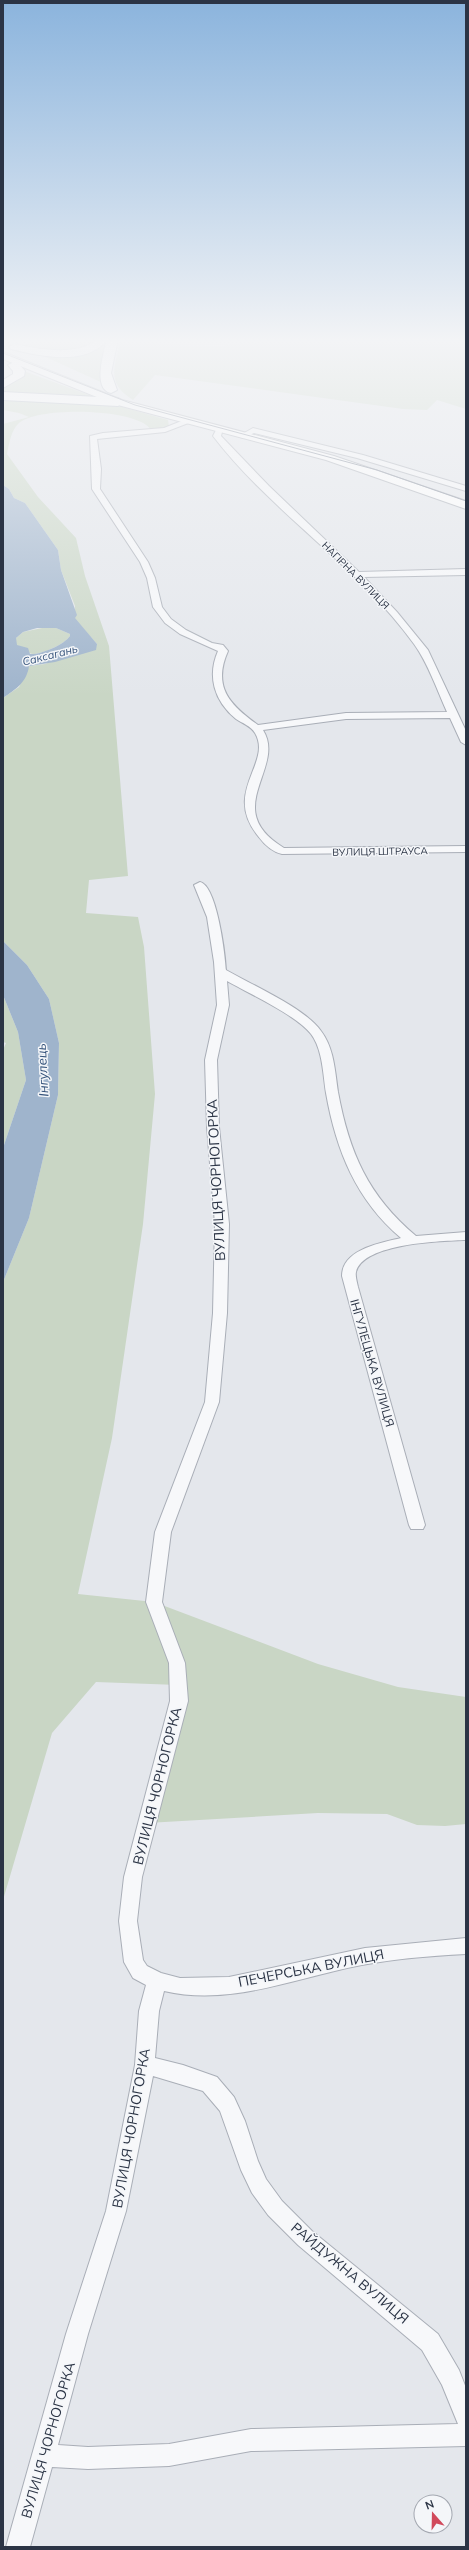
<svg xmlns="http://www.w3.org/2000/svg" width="469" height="2550" font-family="Mulish,sans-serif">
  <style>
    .built { fill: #d2d6de }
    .green { fill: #c9d6c5 }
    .water { fill: #9fb4cc; fill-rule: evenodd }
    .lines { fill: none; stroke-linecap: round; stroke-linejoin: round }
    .minor-casing { stroke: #a9aeb7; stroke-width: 2 }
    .secondary-casing { stroke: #a9aeb7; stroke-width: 2 }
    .primary-casing { stroke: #a3abb8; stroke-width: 2 }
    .minor { fill: #f7f8fa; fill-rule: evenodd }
    .secondary { fill: #fff; fill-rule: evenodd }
    .primary { fill: #fff; fill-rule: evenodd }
    .tram { stroke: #7d8696; stroke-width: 1 }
    .labels { text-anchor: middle; stroke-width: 3; stroke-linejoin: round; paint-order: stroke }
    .far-street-label { font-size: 10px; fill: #2b3445; stroke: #f4f6f9 }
    .far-water-label { font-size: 11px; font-style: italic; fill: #34527a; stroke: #f4f6f9 }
    .street-label { font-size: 12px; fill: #2b3445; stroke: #f4f6f9 }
    .water-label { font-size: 13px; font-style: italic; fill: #34527a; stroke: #f4f6f9 }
    .near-street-label { font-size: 14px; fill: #2b3445; stroke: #f4f6f9 }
  </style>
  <rect width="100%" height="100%" fill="#e4e7ec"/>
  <path class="built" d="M158 339H254L246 343 193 347 160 344 156 341Z"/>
  <path class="green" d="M49 339H99L98 342 70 352 20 347Z
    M105 339H110L103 383 39 354 72 353Z
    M121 339H158L156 341 160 344C184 347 233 349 254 339H466V409L437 400 427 410 403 409 155 375 133 400C105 383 115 366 121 339Z
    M21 370 100 399 3 395V386Z
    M3 397 112 404 168 420 169 427 151 430C139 408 38 406 19 423 11 430 9 444 7 454L38 497 76 538 85 576 109 646 128 876 89 880 86 913 138 917 144 947 155 1094 143 1224 112 1438 78 1594 154 1602 318 1664 398 1687 466 1697V1824L445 1826 417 1825 387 1814 318 1813 147 1823 178 1685 96 1682 52 1733 3 1900V1282L29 1218 58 1095 59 1043 49 999 27 965 3 941V698L19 687 29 666 45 664 97 644 74 618 75 606 61 570 58 550 25 503 14 498 9 489 3 485V424L29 417 19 413 3 410Z
    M47 627 56 628 70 634V636C65 644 42 654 33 654 29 654 21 647 16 645V638L23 632Z
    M3 995 18 1032 26 1080 3 1148V1050L6 1043 3 1042Z"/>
  <path class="water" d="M3 485 9 489 14 498 25 503 58 550 61 570 77 615 75 618 97 644 96 650 55 662 29 666C27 682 16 689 3 698ZM37 628H56L70 634V636C64 645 40 655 30 654L28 648 17 645 16 638 23 632Z
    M3 941 27 965 49 999 59 1043 58 1095 29 1218 3 1282V1148L26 1080 18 1032 3 995Z"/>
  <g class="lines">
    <defs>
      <path id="minor" d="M184 420 191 422 165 432 97 439 101 469 100 489 148 562 155 578 162 607 171 619 186 630 212 643 223 645 228 651C212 687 230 705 258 725L346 713 447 712C437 690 428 663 414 644 358 566 271 512 213 436L217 428H223L221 436 269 486 359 572 466 569V575L364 577 397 612 428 650 466 731V745L461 742 450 718 346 719 263 730C287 768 219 809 284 848L466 846V852L282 854C272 852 264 844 258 836 222 791 273 763 255 733 251 726 242 723 236 719 214 701 207 676 218 651L180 634 165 623 153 607 147 578 140 562 92 489 90 436 103 433 164 428Z
        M253 428 363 455 466 486V491L357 458 254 433 243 438 239 436Z
        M200 882C217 886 225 954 226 970 252 985 305 1008 321 1031 334 1048 335 1071 338 1092 349 1152 368 1196 416 1236L466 1232V1240C442 1241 363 1243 356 1272 355 1276 357 1282 358 1287L425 1525 423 1529H411L409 1525 342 1276C342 1249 381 1243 401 1238 356 1200 336 1150 326 1093 323 1075 323 1050 311 1034 296 1015 250 994 227 981L229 1005 217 1060 219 1127 229 1224 227 1313 219 1402 171 1532 162 1602 185 1663 188 1701 142 1877 137 1921 143 1960 147 1966 161 1973 180 1978 229 1977 365 1948 466 1938V1954C428 1956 389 1959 352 1967 290 1980 228 2006 164 1991L159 2011 155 2058 183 2065 217 2077 234 2097 245 2121 258 2161 266 2179 282 2201 312 2231 438 2334 459 2370 466 2388V2446L251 2451 169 2466 88 2469 52 2467 30 2547H6L66 2334 106 2211 135 2065 139 2011 146 1985 133 1978 124 1962 119 1921 124 1877 170 1701 169 1663 146 1602 155 1532 205 1402 213 1313 215 1224 207 1127 205 1060 217 1005 214 962 207 917 194 885ZM153 2076 203 2091 220 2111 241 2170 252 2193 268 2215 298 2245 422 2350 442 2385 458 2424 251 2429 169 2444 88 2447 58 2445 88 2334 126 2211Z"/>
      <path id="secondary" d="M3 352 122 400 334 456 466 501V509L326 460 114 404 3 359Z"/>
      <path id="primary" d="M96 339H107C88 367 39 356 11 349L9 347 15 344C35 349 81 357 96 339Z
        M107 339H118L111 373 117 390 111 393C92 389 104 352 107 339Z
        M14 362 18 363 25 371 24 376 3 388V380L13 374V371L8 365Z
        M3 392 118 398 124 402 118 406 3 400Z"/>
    </defs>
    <use href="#minor" class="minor-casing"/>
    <use href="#secondary" class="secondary-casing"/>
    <use href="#primary" class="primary-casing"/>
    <use href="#minor" class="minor"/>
    <use href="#secondary" class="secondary"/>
    <use href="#primary" class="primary"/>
    <path class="tram" d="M3 353 135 405 377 470 466 501"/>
  </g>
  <linearGradient id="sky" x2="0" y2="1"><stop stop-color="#8bb4dd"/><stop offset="0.49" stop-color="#f3f4f6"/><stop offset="1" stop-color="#f3f4f6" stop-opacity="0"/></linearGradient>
  <rect width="469" height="696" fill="url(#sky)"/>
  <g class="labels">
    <g class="far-street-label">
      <text transform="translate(356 575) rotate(45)" y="4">НАГІРНА ВУЛИЦЯ</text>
      <text transform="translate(380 851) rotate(-1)" y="4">ВУЛИЦЯ ШТРАУСА</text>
    </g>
    <g class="far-water-label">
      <text transform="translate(50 655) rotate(-14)" y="4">Саксагань</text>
    </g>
    <g class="street-label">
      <text transform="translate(372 1363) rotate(74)" y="4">ІНГУЛЕЦЬКА ВУЛИЦЯ</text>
    </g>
    <g class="water-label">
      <text transform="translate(42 1070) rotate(-93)" y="5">Інгулець</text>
    </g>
    <g class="near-street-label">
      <text transform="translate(216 1180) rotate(-93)" y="5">ВУЛИЦЯ ЧОРНОГОРКА</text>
      <text transform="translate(157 1786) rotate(-76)" y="5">ВУЛИЦЯ ЧОРНОГОРКА</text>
      <text transform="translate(311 1968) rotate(-11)" y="5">ПЕЧЕРСЬКА ВУЛИЦЯ</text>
      <text transform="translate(131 2128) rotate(-80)" y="5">ВУЛИЦЯ ЧОРНОГОРКА</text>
      <text transform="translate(350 2273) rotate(40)" y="5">РАЙДУЖНА ВУЛИЦЯ</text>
      <text transform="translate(48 2440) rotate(-74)" y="5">ВУЛИЦЯ ЧОРНОГОРКА</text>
    </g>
  </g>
  <rect width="469" height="2550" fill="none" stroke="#2b3445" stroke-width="8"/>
  <g transform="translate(433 2514) rotate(340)"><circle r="19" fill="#f4f6f9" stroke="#a4a8b1"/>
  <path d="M0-3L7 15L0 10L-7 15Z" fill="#d1495b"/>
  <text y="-6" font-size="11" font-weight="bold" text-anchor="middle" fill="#2b3445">N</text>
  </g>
</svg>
